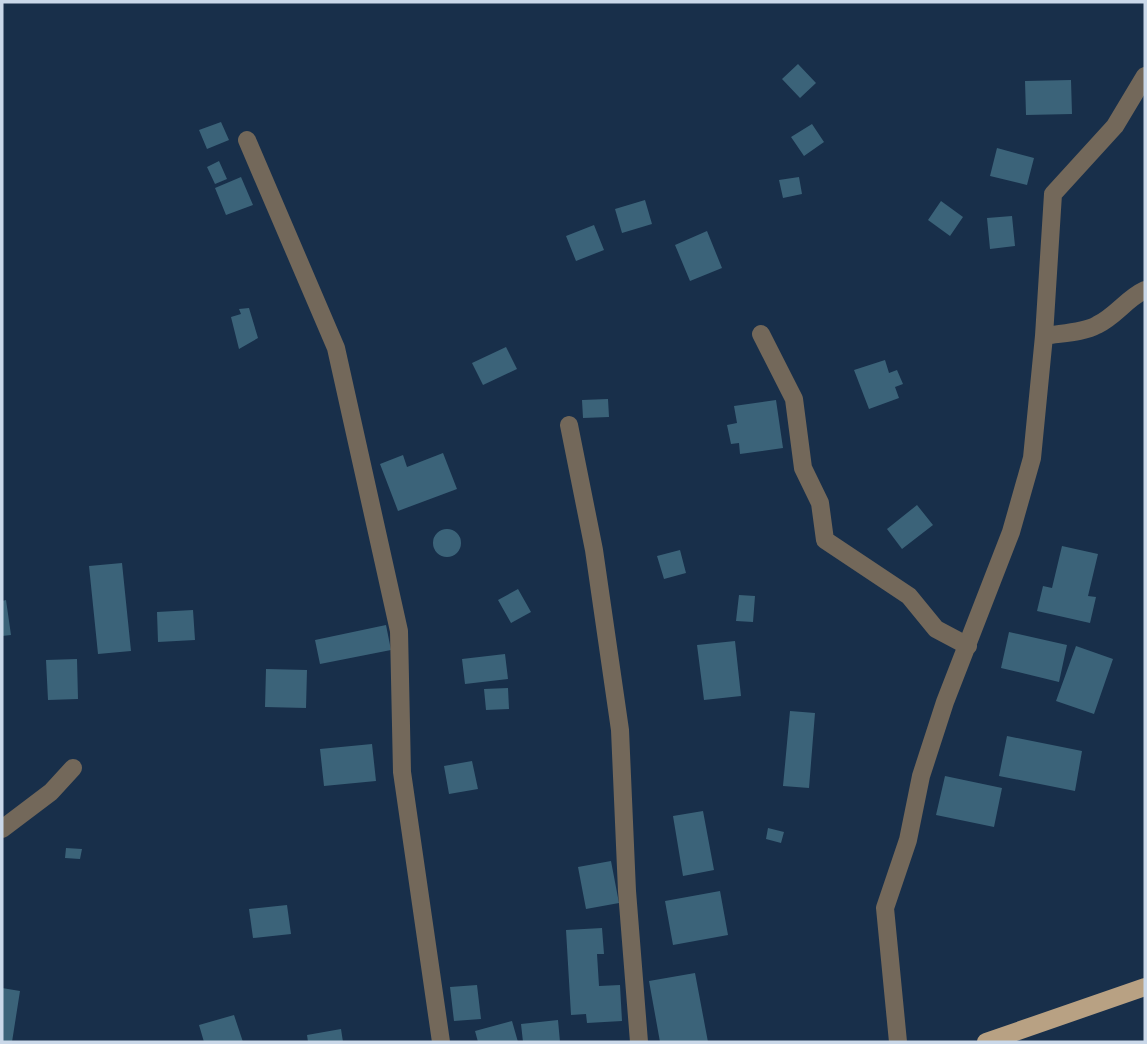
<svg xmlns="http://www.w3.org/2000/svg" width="1147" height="1044" font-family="Raleway,sans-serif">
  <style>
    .building { fill: #3b6379 }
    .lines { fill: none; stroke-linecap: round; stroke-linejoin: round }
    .minor { stroke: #73685a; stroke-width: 18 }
    .major { stroke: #b8a183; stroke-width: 18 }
  </style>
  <rect width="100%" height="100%" fill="#182f4a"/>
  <path class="building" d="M798 64 816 83 800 98 782 79Z
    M1071 80 1072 114 1026 115 1025 81Z
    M221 122 229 140 207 149 199 130Z
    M812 124 824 142 804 156 791 137Z
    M997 148 1034 158 1027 185 990 176Z
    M219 161 227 179 215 184 207 167Z
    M241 177 253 205 226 215 215 188Z
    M799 177 802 194 783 198 779 180Z
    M645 200 652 224 622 233 615 209Z
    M941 201 963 217 950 236 928 220Z
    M1012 216 1015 246 990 249 987 218Z
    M594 225 604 250 576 261 566 236Z
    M707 231 722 268 690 281 675 245Z
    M249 308 258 338 239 349 231 317 241 314 239 309Z
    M506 347 517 369 483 385 472 363Z
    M885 360 889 373 897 370 903 384 895 387 899 398 869 409 854 370Z
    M608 399 609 417 583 418 582 400Z
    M776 400 783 448 740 454 739 443 731 444 727 425 737 423 734 406Z
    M443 453 457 489 398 511 380 464 403 455 407 467Z
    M917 505 933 525 902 549 887 529Z
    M433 543a14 14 0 1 1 28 0a14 14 0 1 1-28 0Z
    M1062 546 1098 554 1088 596 1096 597 1090 623 1037 611 1043 586 1052 588Z
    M680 550 686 573 664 579 657 556Z
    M122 563 131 651 98 654 89 566Z
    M518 589 531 612 511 623 498 600Z
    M739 595 755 596 753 622 736 621Z
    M6 600 11 635 2 636V601Z
    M193 610 195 640 158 642 157 612Z
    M386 625 391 650 320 664 315 640Z
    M1009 632 1067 645 1059 682 1001 668Z
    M735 641 741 696 704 700 697 645Z
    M1076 646 1113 659 1094 714 1056 701Z
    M505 654 508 679 465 684 462 659Z
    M77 659 78 699 48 700 46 660Z
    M266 669 307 670 306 708 265 707Z
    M508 688 509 709 486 710 484 689Z
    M790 711 815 713 809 788 783 786Z
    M1007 736 1082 751 1075 791 999 776Z
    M372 744 376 781 324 786 320 749Z
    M472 761 478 789 449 794 444 766Z
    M945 776 1002 788 994 827 936 815Z
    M703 811 714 870 683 876 673 816Z
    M768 828 784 832 781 843 766 839Z
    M66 848 82 849 80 859 65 858Z
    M611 861 619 903 586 909 578 867Z
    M720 891 728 935 673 945 665 901Z
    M287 905 291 934 253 938 249 909Z
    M602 928 604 954H597L599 986 620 985 622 1021 587 1023 586 1014 571 1015 566 930Z
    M695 973 708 1042H660L649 981Z
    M477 985 481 1019 454 1021 450 987Z
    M2 988 20 991 12 1042 2 1041Z
    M234 1015 243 1042H204L199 1025Z
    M558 1020 560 1042H523L521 1024Z
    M512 1021 518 1042H478L475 1031Z
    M341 1029 343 1042H308L307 1035Z"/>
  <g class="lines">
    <path class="minor" d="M247 140 336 348 399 631 402 772 441 1042
      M761 334 794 399 803 468 820 503 825 540 909 596 936 629 968 646
      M1044 336C1060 333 1083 333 1097 325 1116 316 1127 298 1145 290
      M569 425 594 550 620 730 627 891 639 1042
      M2 829 51 792 73 768
      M898 1042 885 908 908 840 921 776 945 702 1011 532 1032 458 1044 336 1053 194 1115 126 1145 76"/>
    <path class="major" d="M986 1042 1145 987"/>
  </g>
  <rect width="1147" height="1044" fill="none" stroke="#cad8e9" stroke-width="7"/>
</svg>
